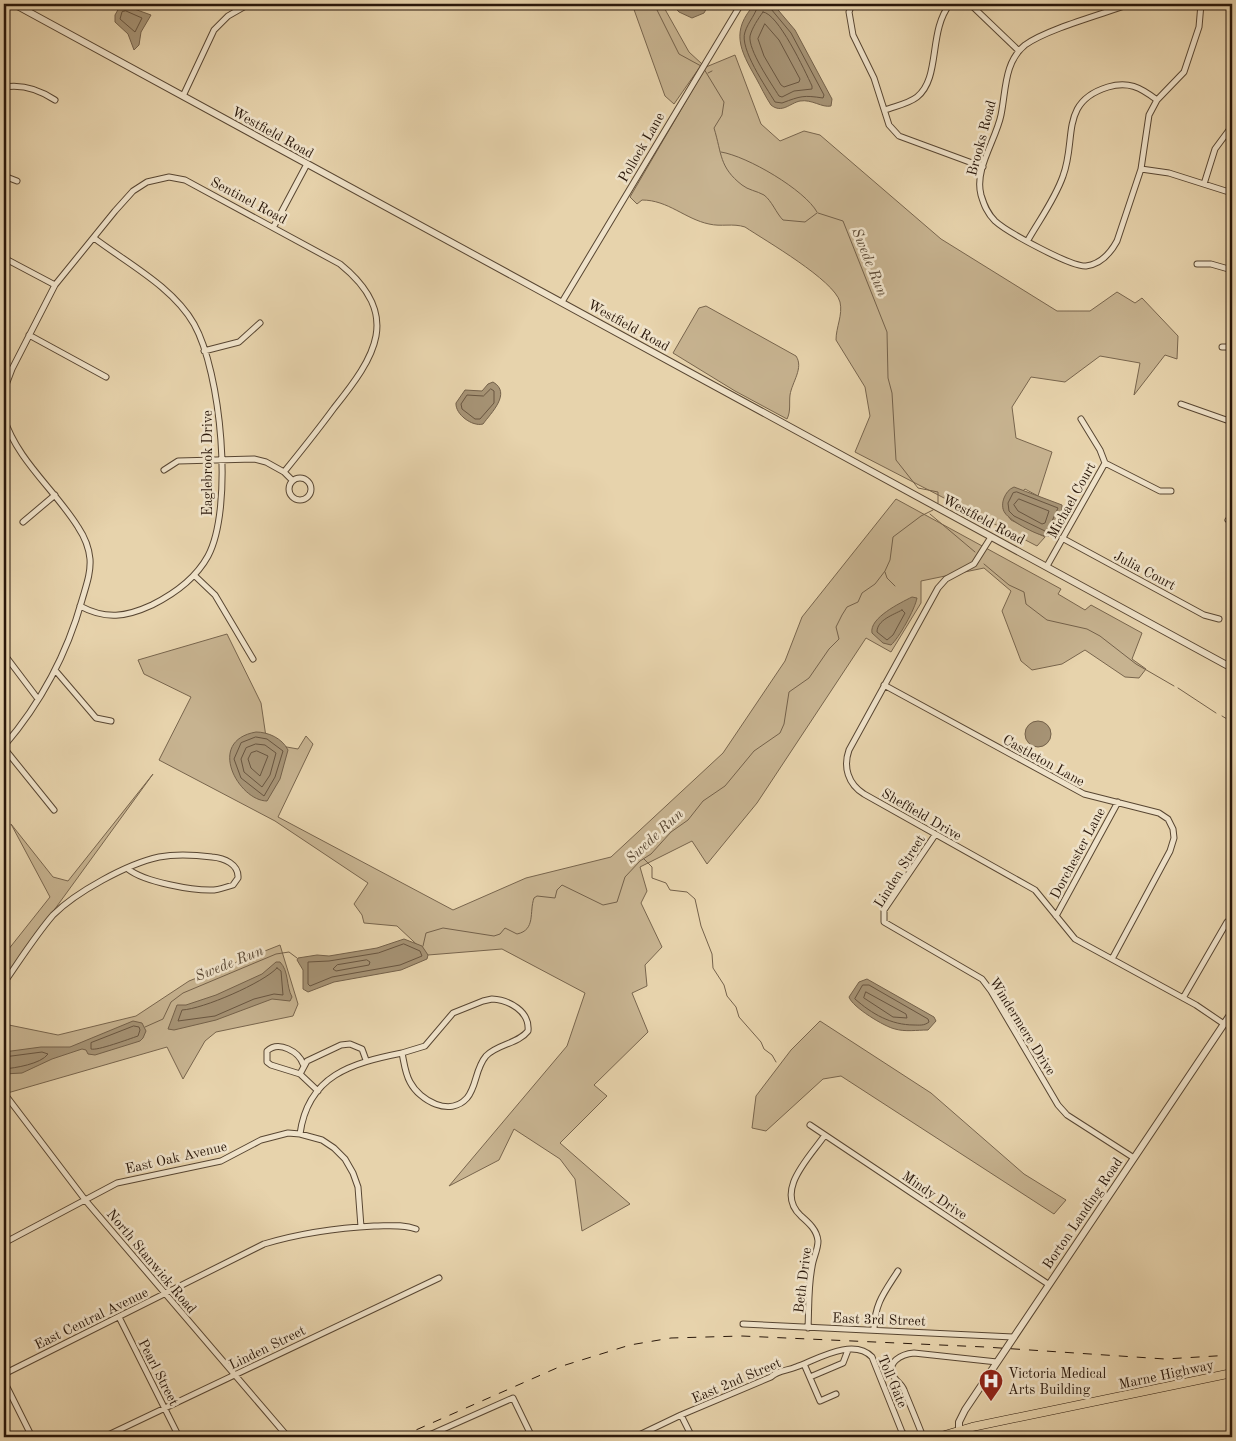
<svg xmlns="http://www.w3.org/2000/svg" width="1236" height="1441" font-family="'Old Standard TT',serif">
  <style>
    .green { fill: #c7b390; stroke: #78654d }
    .water { fill: #a69375; stroke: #74614a }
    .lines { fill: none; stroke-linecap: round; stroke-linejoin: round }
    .shore { stroke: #685540; stroke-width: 1 }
    .stream { stroke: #74614a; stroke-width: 1 }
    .minor-casing { stroke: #584632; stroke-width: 7 }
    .tertiary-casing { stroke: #584632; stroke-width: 8 }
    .primary-casing { stroke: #29170a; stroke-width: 9 }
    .minor { stroke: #efe2c9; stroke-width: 5 }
    .tertiary { stroke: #efe2c9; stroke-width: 6 }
    .primary { stroke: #e7d3ac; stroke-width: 8 }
    .rail { stroke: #29170a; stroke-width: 1; stroke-dasharray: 9 9; stroke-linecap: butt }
    .labels { text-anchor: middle; stroke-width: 5; stroke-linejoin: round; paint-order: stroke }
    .street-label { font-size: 14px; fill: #29170a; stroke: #efe2c9 }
    .poi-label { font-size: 14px; fill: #29170a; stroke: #efe2c9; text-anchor: start }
    .water-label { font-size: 15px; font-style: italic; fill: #5b4935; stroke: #efe2c9 }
  </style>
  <rect width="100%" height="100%" fill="#e7d3ac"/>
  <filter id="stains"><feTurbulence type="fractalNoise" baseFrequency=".004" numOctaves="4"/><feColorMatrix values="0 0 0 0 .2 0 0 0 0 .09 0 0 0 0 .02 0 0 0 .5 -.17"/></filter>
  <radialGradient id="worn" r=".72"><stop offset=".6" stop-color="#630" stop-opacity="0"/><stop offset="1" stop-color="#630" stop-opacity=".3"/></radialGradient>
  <path class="green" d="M632 4H662L689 52 702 64 674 104 665 96Z
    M735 55 761 124 780 141 804 131 820 135 941 239 1057 311H1090L1117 292 1135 303 1142 298 1178 336 1177 359 1165 355 1134 395 1140 363 1100 356 1065 382 1031 377 1012 407 1016 438 1052 452 1038 496 1025 489 1003 508 1011 520 1045 537 1037 546 855 452 870 416 865 387 836 340C836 327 843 315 840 302 834 280 766 241 745 227 733 223 721 227 709 224 685 219 668 200 642 200L637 204 630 197 706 67Z
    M706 306 796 356C804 368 792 382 790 395 789 403 791 411 787 419L735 391 673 353 699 308Z
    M896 499 1061 589 1058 594 1085 610 1091 605 1142 633 1132 659 1146 669 1139 678 1125 677 1085 650 1062 664 1032 670 1021 661 1002 611 1011 591 984 568 921 581V603L891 652 866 638 757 803 707 864 692 841 640 867 647 891 641 903 662 947 645 965 647 986 632 993 648 1032 594 1085 607 1096 560 1143 630 1204 582 1231 575 1179 560 1159 514 1129 499 1160 449 1186 567 1046 585 993 502 949 428 955 397 926 364 923 362 915 354 904 368 883 275 821 159 760 191 697 144 674 138 660 227 634 261 703 266 737 281 746 298 749 306 736 313 744 278 817 453 910 526 878 611 857 723 753 785 661 802 617Z
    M153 774 4 979V955L50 897 11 824 53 877 68 881Z
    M280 945 298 1004 293 1016 216 1032 205 1041 183 1079 167 1047 4 1094V1024L58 1035 136 1016 189 981Z
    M820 1021 931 1093 1024 1174 1066 1200 1054 1214 841 1076 823 1079 766 1131 752 1128 756 1096 791 1050Z"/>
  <path class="water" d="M671 4H709L704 13 692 18 679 12Z
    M755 4H773L795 30 832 99 831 106C822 108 812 99 800 101 790 103 782 114 771 105 765 96 761 87 756 78 740 50 730 31 755 4Z
    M126 6 151 15 141 32 139 45 134 50 128 34 115 22V15L119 8Z
    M493 382C512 393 491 413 483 424 472 427 455 414 456 403L465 390 482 391 488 384Z
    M1014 487 1062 505V515L1049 536C1041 538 1010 521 1005 513 1002 509 1002 503 1004 498 1006 493 1009 489 1014 487Z
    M912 597 917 598C915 609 899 638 891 645L883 643 872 633C869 618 900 603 912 597Z
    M1025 734a13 13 0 1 1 26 0a13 13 0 1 1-26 0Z
    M256 732C268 732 282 738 288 750L280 779 267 801C239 801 205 741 256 732Z
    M404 939 422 946 428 955 427 959 401 970 334 982 308 992 303 989V970L297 960 298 958 317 955 329 956 377 948Z
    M276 962H280C289 971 286 986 292 997L290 1001 272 999 216 1020 174 1030 168 1029 177 1005H186L216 995 262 974Z
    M867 979 934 1017 936 1021 928 1030C917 1030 905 1032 895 1029 885 1027 852 1007 849 997L859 982Z
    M133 1021 142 1023 146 1031 143 1038 140 1041 95 1055 88 1054 86 1050 82 1049 52 1059 22 1073 4 1074V1052L41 1047H70Z"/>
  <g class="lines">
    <path class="shore" d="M758 4C757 13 748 22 745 32 739 48 766 87 775 102L782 103C801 96 803 95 823 98L824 95 791 33 771 9 770 4
      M126 11 142 18 135 32 120 19 122 12Z
      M763 12C778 13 805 71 812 86V89L794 91 782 97 779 96C771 83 748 50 750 36 752 28 758 19 763 12Z
      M765 24 779 40 800 79 799 82 784 87 781 85 764 56 758 39Z
      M491 389 494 391V403L480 419H475L462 409 461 404 467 395 483 396Z
      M1017 492 1058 508 1047 532 1014 516 1009 511 1008 503 1013 493Z
      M1019 499 1049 511 1045 523 1042 524 1018 511 1014 505Z
      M902 610 905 613 893 635 887 640 877 632C877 620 893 615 902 610Z
      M256 737 267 739 283 751 275 777 264 796 241 778 234 759 241 743Z
      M256 744 265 745 276 753 270 775 262 787 244 772 241 759 246 748Z
      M257 751 268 756 260 776 251 768 248 759 251 753Z
      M404 944 420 951 422 956 400 965 332 977 310 986 308 984V962L329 961 378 953Z
      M367 960 370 962 369 965 336 971 333 969 337 965Z
      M277 968 281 971 283 995 274 994 254 999 215 1016 178 1021 182 1010C203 1009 263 983 277 968Z
      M863 985H869L928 1019 929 1022C924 1026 919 1025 914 1025 891 1025 872 1014 855 999Z
      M866 992 906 1014 907 1018 893 1017 864 998Z
      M134 1026 139 1027 140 1030 138 1036C129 1039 97 1051 91 1049V1043Z
      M4 1057 42 1052 48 1054C41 1064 15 1068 4 1069"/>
    <path class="stream" d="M654 4 679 54 701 66
      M704 69 724 102 722 115 714 128C722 154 719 167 742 185 748 190 757 191 764 195 772 201 776 213 783 220L805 222 817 213
      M708 73 712 71
      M721 152C747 156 805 190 817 212
      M818 213 843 221 887 332 888 378 892 393 896 460 918 488 938 492V503
      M930 514 975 552
      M984 564 1009 585 1024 592 1026 604 1047 620 1087 629 1100 636 1136 664 1174 686
      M885 572 887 578 895 586
      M1178 688 1216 713
      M1222 716 1232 722
      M644 859 652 867V878L666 883 670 890 687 892 695 899 701 926 712 954 713 968 724 985 727 996 736 1007 739 1017 761 1042 764 1049 772 1055 776 1062
      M423 946 426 933 443 928 494 936 500 934 505 928 517 934C536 930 529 912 534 898L537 896 555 898 557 890 562 885 603 905 617 902 625 877 640 861 651 854 671 832 688 820 703 801 725 786 754 751 780 733 784 724 789 692 809 678 829 649 839 639 836 627 842 615 847 607 858 602 862 593 875 584 885 571 890 560 893 537 921 516 933 510
      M145 1027 163 1019 171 1002 183 993 276 954 289 952 297 958"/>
    <defs>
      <path id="minor" d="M852 4 849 12 853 35 874 78 889 125 899 136 983 167
        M970 4 1019 51
        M1130 4C1103 14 1047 29 1025 45 1004 62 1006 91 1001 115 996 140 974 169 981 195 984 205 987 213 995 221 1007 232 1071 267 1086 266 1101 264 1110 254 1117 241L1141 169 1149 115 1157 100 1184 72 1199 27 1201 4
        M4 87C22 84 40 90 55 100
        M183 96 214 30 228 16 249 4
        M885 110C895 106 908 104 917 97 941 78 928 31 950 4
        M1141 169 1169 173 1232 193
        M4 176 17 181
        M1204 184 1215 149 1232 126
        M274 226 307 164
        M1028 240C1040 219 1055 199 1063 176 1077 139 1059 102 1108 87 1128 81 1140 87 1157 100
        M4 258 55 285
        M1197 264H1211L1232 270
        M562 302 741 4
        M29 335 106 377
        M1222 347H1232
        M204 351 239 342 260 323
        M4 390 12 369 55 285 115 211 133 191 147 182 169 177 185 180 340 264C403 315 375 357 334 408 318 430 301 451 284 472
        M1181 404 1232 422
        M4 418C17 460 55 490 78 527 84 536 89 548 90 559 91 573 86 586 82 600 67 654 40 704 4 746
        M1105 463 1160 491H1171
        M164 470 178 461 254 459 266 462 284 472 292 480
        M289 489a11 11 0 1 1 22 0a11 11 0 1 1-22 0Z
        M1228 520 1232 523
        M23 522 55 495
        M991 537 974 564 946 579 938 588 849 750C843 767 848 784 864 794L1035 890 1075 939 1196 1005 1224 1024
        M1062 538 1204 615 1219 619
        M1047 566 1105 463 1100 450 1081 419
        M194 575 215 595 253 659
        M80 606C106 620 126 617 152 605 174 594 196 578 208 556 234 507 221 372 194 324 173 287 127 263 94 238
        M4 654 38 699
        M55 670 96 718 111 721
        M884 685 1084 794 1159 813 1168 819 1173 829 1174 838 1170 851 1112 959
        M4 748 54 810
        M935 835 884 910V922L982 979 991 991 1058 1105 1067 1115 1134 1158
        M1056 916 1118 802
        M4 983C20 960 35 936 53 915 76 892 127 864 159 857 175 854 196 855 212 857 224 858 239 864 238 878L233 885C227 887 221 889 214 890 194 891 144 882 128 869
        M1183 998 1227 922
        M492 999C509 1000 530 1011 528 1031 518 1044 497 1044 486 1056 475 1069 477 1086 467 1098 450 1117 420 1101 410 1082 405 1073 404 1062 402 1053L425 1046 453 1013 483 1001Z
        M300 1074 271 1065 267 1062V1051C279 1040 299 1052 303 1064
        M318 1091 300 1074 307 1061 341 1045 350 1044 362 1049 366 1060
        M4 1093 86 1201 288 1437
        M810 1125 1048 1284
        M300 1134C308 1075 352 1063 402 1053
        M4 1243 117 1183 221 1161 261 1140 288 1133 300 1134 322 1140 334 1148 345 1159 353 1173 358 1187 361 1227
        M119 1317 179 1437
        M743 1324 1013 1337
        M808 1328C809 1308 808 1287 812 1267 813 1258 818 1250 818 1241 817 1230 809 1223 801 1216 774 1191 809 1158 825 1135
        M874 1329C875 1303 884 1293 898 1271
        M804 1364 820 1401 836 1394
        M4 1374 264 1244C301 1233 335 1228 374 1226 388 1226 403 1224 416 1229
        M810 1377 843 1363 848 1350
        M4 1381 32 1437
        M681 1415 692 1437
        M104 1437 439 1278
        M425 1437 513 1398 532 1437
        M635 1437 681 1415 771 1377C778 1370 787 1371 796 1367 816 1360 853 1337 872 1357L904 1437
        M891 1437 903 1433
        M923 1437C917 1421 910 1405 904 1390 902 1384 897 1382 894 1377 885 1362 902 1354 914 1353L997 1362"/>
      <path id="tertiary" d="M14 4 1232 668
        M959 1431V1422L965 1410 1232 1012"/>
      <path id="primary" d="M938 1437 972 1427 1232 1373"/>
    </defs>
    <use href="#minor" class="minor-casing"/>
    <use href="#tertiary" class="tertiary-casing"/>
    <use href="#primary" class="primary-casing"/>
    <use href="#minor" class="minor"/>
    <use href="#tertiary" class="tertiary"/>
    <use href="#primary" class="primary"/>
    <path class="rail" d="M400 1437 559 1367 630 1345 671 1338 742 1336 985 1347 1165 1359 1232 1355"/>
  </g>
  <defs>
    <symbol id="hospital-pin" viewBox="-11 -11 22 30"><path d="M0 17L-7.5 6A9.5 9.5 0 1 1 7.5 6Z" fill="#8f2418" stroke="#efe2c9"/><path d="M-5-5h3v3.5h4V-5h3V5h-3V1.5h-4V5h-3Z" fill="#fff"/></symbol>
  </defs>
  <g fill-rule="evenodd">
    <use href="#hospital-pin" x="977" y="1367" width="28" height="38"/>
  </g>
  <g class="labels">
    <g class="street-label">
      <text transform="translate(273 132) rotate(29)" y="5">Westfield Road</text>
      <text transform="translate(981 138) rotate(-75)" y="5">Brooks Road</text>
      <text transform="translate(641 147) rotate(-60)" y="5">Pollock Lane</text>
      <text transform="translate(249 200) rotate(28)" y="5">Sentinel Road</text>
      <text transform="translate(629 325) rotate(29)" y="5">Westfield Road</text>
      <text transform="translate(207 463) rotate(-90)" y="5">Eaglebrook Drive</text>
      <text transform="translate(1071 500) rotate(-61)" y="5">Michael Court</text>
      <text transform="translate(984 519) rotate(28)" y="5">Westfield Road</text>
      <text transform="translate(1145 570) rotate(28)" y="5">Julia Court</text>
      <text transform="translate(1044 760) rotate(29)" y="5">Castleton Lane</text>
      <text transform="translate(922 814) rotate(30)" y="5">Sheffield Drive</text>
      <text transform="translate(1077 853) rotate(-62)" y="5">Dorchester Lane</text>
      <text transform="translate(899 871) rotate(-58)" y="5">Linden Street</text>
      <text transform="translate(1023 1026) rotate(58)" y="5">Windermere Drive</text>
      <text transform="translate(176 1157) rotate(-13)" y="5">East Oak Avenue</text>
      <text transform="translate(935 1195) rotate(34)" y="5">Mindy Drive</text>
      <text transform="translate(1082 1213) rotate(-56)" y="5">Borton Landing Road</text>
      <text transform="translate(152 1261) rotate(50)" y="5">North Stanwick Road</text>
      <text transform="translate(802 1280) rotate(-83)" y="5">Beth Drive</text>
      <text transform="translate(91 1318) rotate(-26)" y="5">East Central Avenue</text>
      <text transform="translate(879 1319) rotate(2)" y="5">East 3rd Street</text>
      <text transform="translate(267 1347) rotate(-26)" y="5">Linden Street</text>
      <text transform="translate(159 1372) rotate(63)" y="5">Pearl Street</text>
      <text transform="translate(1166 1374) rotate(-12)" y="5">Marne Highway</text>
      <text transform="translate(736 1380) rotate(-23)" y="5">East 2nd Street</text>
      <text transform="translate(893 1381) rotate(67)" y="5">Toll Gate</text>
    </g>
    <g class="poi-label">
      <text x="1008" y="1378">Victoria Medical<tspan x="1008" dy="16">Arts Building</tspan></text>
    </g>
    <g class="water-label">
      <text transform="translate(870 262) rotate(68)" y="5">Swede Run</text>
      <text transform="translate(654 836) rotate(-43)" y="5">Swede Run</text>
      <text transform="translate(229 963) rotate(-22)" y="5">Swede Run</text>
    </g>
  </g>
  <rect width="1236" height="1441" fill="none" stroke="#e7d3ac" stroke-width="20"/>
  <rect x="5" y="5" width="1226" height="1431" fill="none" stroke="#29170a" stroke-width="2.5"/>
  <rect x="10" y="10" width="1216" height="1421" fill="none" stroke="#29170a"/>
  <rect width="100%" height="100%" filter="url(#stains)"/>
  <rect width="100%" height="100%" fill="url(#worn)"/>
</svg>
